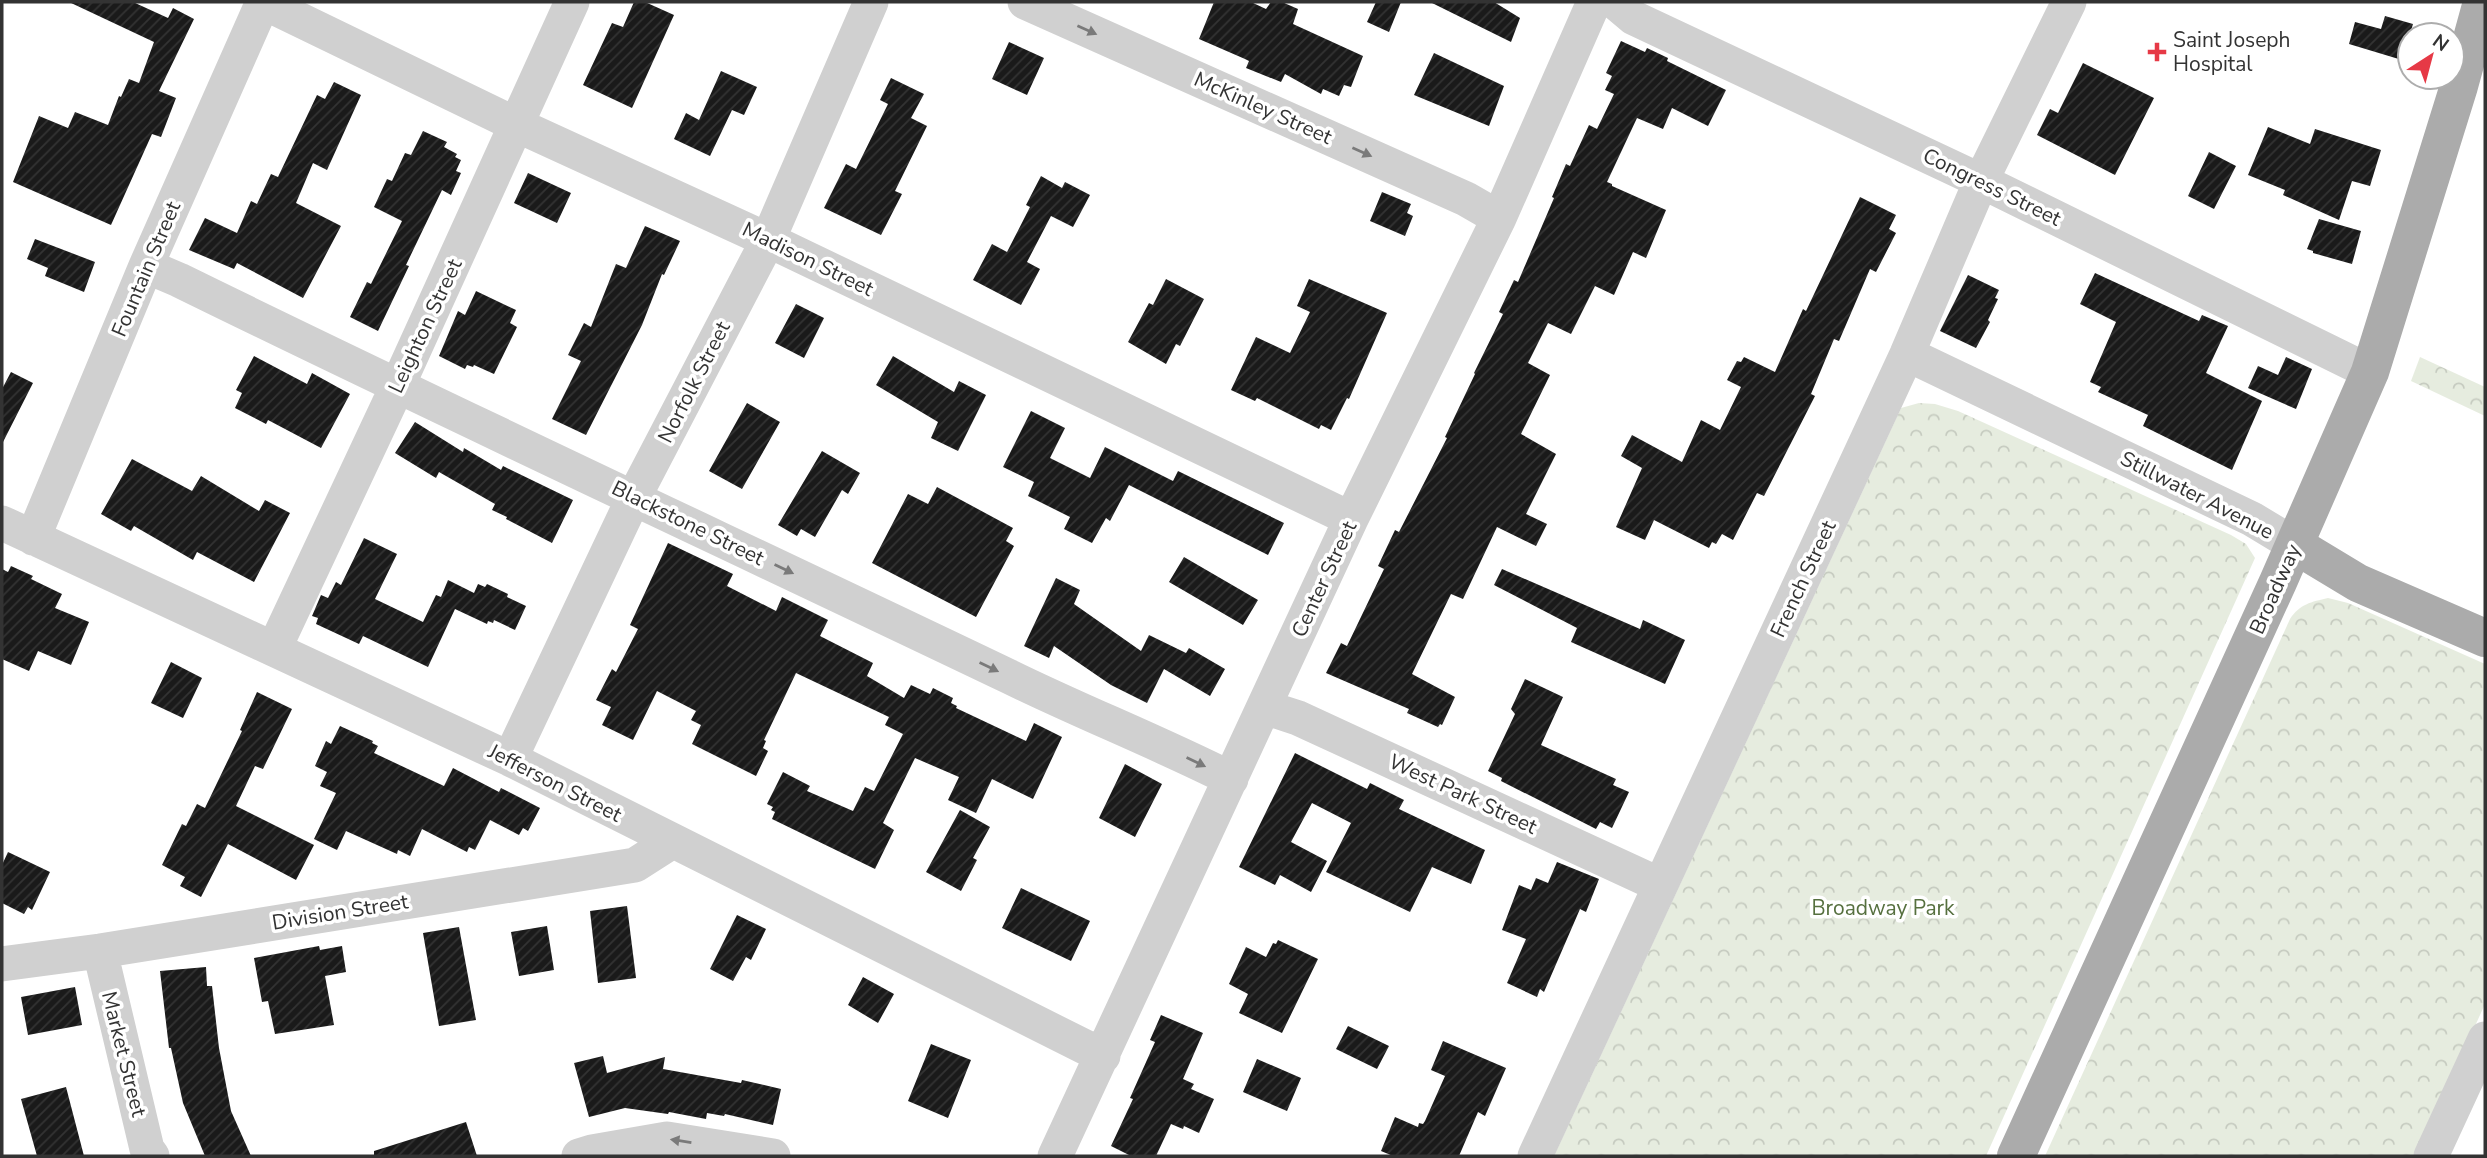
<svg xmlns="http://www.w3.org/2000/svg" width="2487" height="1158" font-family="'Nunito Sans',sans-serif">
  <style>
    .park { fill: url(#park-crowns) }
    .building { fill: url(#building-hatch) }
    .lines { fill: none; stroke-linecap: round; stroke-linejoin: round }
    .minor { stroke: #d0d0d0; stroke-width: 35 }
    .major { stroke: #ababab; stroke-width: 38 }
    .oneway { fill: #7a7a7a }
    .poi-dot { fill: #e63946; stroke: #fff; stroke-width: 2.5 }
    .labels { text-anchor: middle; stroke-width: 7; stroke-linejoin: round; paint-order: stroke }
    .poi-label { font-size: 21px; fill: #333; stroke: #fff; text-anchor: start }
    .street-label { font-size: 21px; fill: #333; stroke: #fff }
    .park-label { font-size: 21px; fill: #56703f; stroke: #fff }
  </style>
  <defs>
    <pattern id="park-crowns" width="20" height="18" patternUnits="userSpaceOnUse" patternTransform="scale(1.75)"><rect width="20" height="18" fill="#e6ecdf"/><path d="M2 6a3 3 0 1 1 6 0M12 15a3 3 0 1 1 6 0" fill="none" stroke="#c6cbc0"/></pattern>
    <pattern id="building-hatch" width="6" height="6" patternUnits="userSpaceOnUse" patternTransform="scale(1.75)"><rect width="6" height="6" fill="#1a1a1a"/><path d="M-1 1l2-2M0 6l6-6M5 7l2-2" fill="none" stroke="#333"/></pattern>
  </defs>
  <rect width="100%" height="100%" fill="#fff"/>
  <path class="park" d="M2420 357 2485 387V416L2411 381Z
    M1919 403 1935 404 1958 411 2231 535 2246 544 2255 558 1986 1156H1554L1901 408Z
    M2328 598 2348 603 2485 664V1004L2416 1156H2045L2290 619C2300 604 2311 602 2328 598Z"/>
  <path class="building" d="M69 2H133L168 18 173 8 194 19 159 91 176 98 161 137 152 134 111 225 13 182 39 116 68 128 75 112 108 125 119 96 121 97 129 79 139 83 154 42Z
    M634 2H645L674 15 632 108 583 85 612 23 623 27Z
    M1214 2H1251L1266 9 1271 2H1282L1298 9 1293 24 1363 56 1351 87 1344 85 1339 96 1323 89 1321 94 1285 74 1281 82 1246 68 1249 61 1245 59 1199 39Z
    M1376 2H1401L1389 32 1367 22Z
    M1430 2H1494L1520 18 1511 42Z
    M2385 16 2413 24 2402 60 2349 44 2355 22 2381 29Z
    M1621 41 1645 52 1647 48 1668 58 1667 61 1726 90 1708 126 1672 108 1663 129 1637 118 1607 182 1612 184V186L1666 210 1646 258 1633 252 1614 295 1595 286 1571 334 1548 323 1528 363 1550 375 1521 434 1556 454 1526 514 1547 524 1536 546 1497 527 1463 599 1451 594 1412 674 1455 697 1442 725 1440 724 1438 727 1407 713 1409 709 1326 673 1341 643 1347 646 1384 569 1378 566 1395 530 1399 532 1447 438 1445 437 1475 374 1474 373 1503 314 1499 312 1514 280 1518 282 1554 198 1552 197 1566 164 1570 166 1589 125 1597 129 1614 94 1605 90 1612 76 1606 73Z
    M1009 42 1044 58 1027 95 992 79Z
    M1434 53 1504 86 1489 126 1414 95Z
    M2083 63 2154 98 2115 175 2037 135 2050 109 2058 113Z
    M721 71 757 87 744 115 732 110 710 156 674 139 686 113 699 120Z
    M891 78 924 94 911 118 927 126 895 191 902 194 881 235 824 208 846 164 856 169 888 104 880 100Z
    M334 82 361 95 327 170 313 163 296 203 341 226 303 298 237 263 234 269 189 250 205 218 237 233 251 201 257 204 271 174 278 177 317 95 325 99Z
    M2268 127 2310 144 2315 129 2381 150 2370 186 2352 181 2339 220 2283 195 2285 190 2248 175Z
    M423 131 447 142 444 147 457 154 455 157 461 160 456 171 461 173 451 195 442 190 406 265 409 266 378 331 350 317 367 282 371 284 402 221 374 207 387 179 392 181 405 153 411 155Z
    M2209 152 2236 166 2214 209 2188 196Z
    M528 173 571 193 557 223 514 203Z
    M1041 176 1062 188 1065 182 1090 195 1073 227 1051 216 1027 262 1040 269 1021 305 973 280 992 244 1007 252 1030 207 1026 205Z
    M1382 192 1411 204 1407 213 1413 216 1405 236 1370 221Z
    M1860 197 1896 215 1889 229 1896 233 1876 272 1870 269 1839 341 1834 339 1811 394 1815 396 1764 496 1757 493 1733 540 1722 534 1716 544 1712 542 1709 548 1654 520 1645 540 1616 527 1642 468 1621 456 1632 435 1682 462 1701 420 1720 430 1741 387 1727 380 1737 361 1741 362 1744 357 1775 372 1803 309 1806 311Z
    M2319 219 2361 231 2352 264 2313 253V251L2307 249Z
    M645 226 680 241 664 275 662 274 642 325 586 435 552 419 581 361 568 355 584 323 591 327 616 264 626 268Z
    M35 239 95 262 84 292 45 276 48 268 27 259Z
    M2095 273 2199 321 2202 315 2228 326 2206 373 2262 401 2232 470 2143 426 2148 415 2098 392 2101 387 2090 382 2116 322 2080 304Z
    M1968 275 1999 290 1995 298 1998 299 1988 320 1990 322 1976 348 1940 331Z
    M1166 279 1204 299 1180 346 1176 344 1166 364 1128 342 1149 303 1153 305Z
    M1309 279 1387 313 1349 399 1347 398 1331 430 1321 425 1319 429 1257 398 1255 401 1231 390 1256 337 1290 353 1310 312 1297 306Z
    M476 291 516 310 510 323 517 327 494 374 474 365 473 367 467 365 465 369 439 356 458 311 465 315Z
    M796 304 824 318 804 358 775 343Z
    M254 356 307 384 312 373 350 394 321 448 268 420 266 424 235 408 242 393 236 390Z
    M893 356 954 392 959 381 986 395 958 451 931 438 938 422 876 385Z
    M2286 357 2312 369 2296 409 2248 388 2258 366 2278 375Z
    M11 372 33 383 2 444V389Z
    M747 403 780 422 742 489 709 471Z
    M1031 411 1065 428 1050 458 1090 478 1105 447 1173 481 1178 471 1284 523 1268 555 1129 485 1110 521 1106 518 1092 543 1064 529 1070 517 1028 496 1034 482 1003 467Z
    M415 422 463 452 464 448 501 470 503 466 573 500 552 543 506 519 507 517 492 510 495 504 439 472 436 478 395 453Z
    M822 451 860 473 848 494 842 490 815 537 801 529 797 536 778 525Z
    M132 459 192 491 201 476 259 511 265 500 290 513 254 582 197 552 193 560 134 526 131 531 101 514Z
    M937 487 1013 528 1006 541 1014 546 976 617 872 563 908 494 928 504Z
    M364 538 397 554 375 599 423 622 436 595 441 597 448 580 474 593 478 584 485 587 487 584 508 594 507 597 526 606 515 630 494 620 493 623 488 621 487 624 455 609 428 667 363 636 359 644 316 624 318 618 312 616 321 595 328 598 336 582 341 585Z
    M668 543 733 574 727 586 776 611 782 597 828 620 820 636 873 663 867 676 904 698 911 685 930 694 933 688 953 698 951 703 957 706 956 708 1026 741 1034 723 1062 737 1033 799 992 779 976 813 948 800 959 777 915 758 883 823 894 830 875 869 772 819 775 812 771 810 773 807 767 804 783 772 810 786 807 791 853 811 865 787 874 791 903 734 885 725 889 717 796 673 764 740 766 741 763 748 768 751 756 776 692 744 701 725 691 720 696 711 657 691 633 740 602 725 611 707 596 700 612 669 616 672 638 629 630 625Z
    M1184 557 1258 600 1243 625 1169 582Z
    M11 566 33 576 31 579 62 594 55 608 89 622 71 665 38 651 29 671 2 659V569L8 572Z
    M1502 569 1640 629 1643 620 1685 640 1665 684 1571 642 1577 628 1494 585Z
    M1056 578 1080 590 1074 604 1141 651 1149 635 1186 653 1189 648 1225 669 1210 696 1164 669 1147 703 1111 685 1054 646 1049 658 1024 646Z
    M171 662 202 678 183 718 151 703Z
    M1525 679 1563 697 1541 745 1616 779 1613 785 1629 792 1612 828 1600 822 1596 829 1501 781 1502 778 1488 771 1515 714 1511 709Z
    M257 692 292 709 263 769 255 766 236 806 314 845 296 880 228 844 201 897 180 886 185 877 162 865 182 824 186 826 197 804 205 808 242 731 240 730Z
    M340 726 373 741 372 743 378 746 374 753 444 786 453 768 499 792 501 788 540 808 528 831 523 828 519 835 490 820 475 850 469 847 467 852 422 829 410 856 398 850 397 854 346 831 337 850 314 839 336 793 320 786 327 772 315 766 326 741 331 744Z
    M1295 753 1367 789 1370 783 1404 800 1399 809 1485 850 1471 884 1432 867 1410 912 1326 872 1351 823 1312 803 1291 842 1327 861 1311 892 1280 875 1275 885 1239 867Z
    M1125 764 1162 784 1135 837 1099 818Z
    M960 810 990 827 973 858 977 860 961 891 926 872Z
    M8 852 50 872 32 910 28 907 24 914 2 903V865Z
    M1557 862 1599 879 1586 912 1580 909 1544 992 1540 989 1537 997 1507 983 1526 939 1502 930 1519 885 1531 890 1536 878 1548 883Z
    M1021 888 1090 921 1071 961 1002 928Z
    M627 906 636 978 598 983 590 911Z
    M737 915 766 929 751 960 746 957 733 981 710 969Z
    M547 926 554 970 519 976 511 932Z
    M459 927 476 1020 439 1026 423 933Z
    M1278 940 1318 959 1282 1033 1239 1013 1248 994 1229 984 1246 947 1266 957 1273 943 1276 944Z
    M319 946 320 950 342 946 346 972 325 976 334 1025 275 1034 268 1001 262 1002 254 958Z
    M206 967 207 986H212L219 1048 231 1111 251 1156H205L183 1103 171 1048H169L160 971Z
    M863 977 894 994 878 1023 848 1005Z
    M75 987 82 1025 28 1035 21 997Z
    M1161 1015 1203 1033 1183 1079 1194 1084 1191 1089 1214 1099 1199 1133 1184 1126 1183 1129 1171 1124 1156 1156H1131L1111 1146 1133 1099 1130 1098 1155 1042 1150 1040Z
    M1348 1026 1389 1046 1377 1069 1336 1049Z
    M1443 1041 1506 1068 1485 1116 1478 1112 1459 1156H1393L1381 1151 1395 1117 1418 1127 1419 1123 1423 1124 1425 1121 1445 1076 1431 1070Z
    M931 1044 971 1060 948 1118 908 1101Z
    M603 1056 607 1073 665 1057 663 1069 741 1083 742 1080 781 1089 773 1125 725 1114 724 1116 707 1113 706 1119 669 1112 668 1114 625 1108 589 1117 574 1063Z
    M1257 1059 1301 1078 1287 1111 1243 1092Z
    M66 1087 84 1156H37L21 1099Z
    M466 1122 477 1156H374V1151Z"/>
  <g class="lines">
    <path class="minor" d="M263 2 517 125 768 240 1351 519
      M1025 2 1466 199 1499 218
      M1615 2 1634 18 1981 181 2370 372
      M146 266 179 280C454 415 732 544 1008 676 1081 712 1158 742 1231 779
      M1907 354 2252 519 2295 545
      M2 523 510 759 1103 1056
      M33 538 146 266 263 2
      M274 649 397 387 572 2
      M1264 707 1298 718 1660 885
      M510 759 634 497 768 240 871 2
      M100 951 147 1149 152 1156
      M2 964 100 951 635 865 671 842
      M579 1156 592 1152 667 1139 773 1156
      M1055 1156 1351 519 1499 218 1594 2
      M1535 1156 1907 354 1981 181 2069 2
      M2431 1156 2485 1039"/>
    <path class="major" d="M2295 545 2358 583 2485 638
      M2016 1156 2278 582 2370 372 2459 86 2482 2"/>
  </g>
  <defs><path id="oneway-solid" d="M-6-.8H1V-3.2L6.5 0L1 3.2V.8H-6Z" transform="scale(1.75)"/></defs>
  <g class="oneway">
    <use href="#oneway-solid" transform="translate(1087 30) rotate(24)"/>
    <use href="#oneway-solid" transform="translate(1362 152) rotate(24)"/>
    <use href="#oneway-solid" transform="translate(784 569) rotate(26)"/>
    <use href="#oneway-solid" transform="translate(989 667) rotate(26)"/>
    <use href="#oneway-solid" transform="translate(1196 762) rotate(26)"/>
    <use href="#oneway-solid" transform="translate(681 1141) rotate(-171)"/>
  </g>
  <path class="poi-dot" d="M2153.5 41.5h7v7h7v7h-7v7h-7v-7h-7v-7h7z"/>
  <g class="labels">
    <g class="poi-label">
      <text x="2173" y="47">Saint Joseph<tspan x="2173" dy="24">Hospital</tspan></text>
    </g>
    <g class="street-label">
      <text transform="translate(1263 108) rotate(24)" y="7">McKinley Street</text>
      <text transform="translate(1992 187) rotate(26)" y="7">Congress Street</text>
      <text transform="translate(808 259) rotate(26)" y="7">Madison Street</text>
      <text transform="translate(146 269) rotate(-67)" y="7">Fountain Street</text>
      <text transform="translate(425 326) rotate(-65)" y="7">Leighton Street</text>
      <text transform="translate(694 382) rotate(-63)" y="7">Norfolk Street</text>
      <text transform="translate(2197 495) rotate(27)" y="7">Stillwater Avenue</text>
      <text transform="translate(688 523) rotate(26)" y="7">Blackstone Street</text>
      <text transform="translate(1324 579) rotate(-65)" y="7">Center Street</text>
      <text transform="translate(1803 579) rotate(-65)" y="7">French Street</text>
      <text transform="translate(2275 589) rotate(-66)" y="7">Broadway</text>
      <text transform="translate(555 783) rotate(27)" y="7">Jefferson Street</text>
      <text transform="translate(1463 794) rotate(25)" y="7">West Park Street</text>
      <text transform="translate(340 912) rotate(-9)" y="7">Division Street</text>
      <text transform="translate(124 1054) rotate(76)" y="7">Market Street</text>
    </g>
    <g class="park-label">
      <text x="1883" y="915">Broadway Park</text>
    </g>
  </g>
  <rect width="2487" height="1158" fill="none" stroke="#333333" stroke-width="7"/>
  <g transform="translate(2431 56) rotate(36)"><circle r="33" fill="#ffffff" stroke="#adadad" stroke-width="2"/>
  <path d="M0-5L12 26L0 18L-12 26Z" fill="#e63946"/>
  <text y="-10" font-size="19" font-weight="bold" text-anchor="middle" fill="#333333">N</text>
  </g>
</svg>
